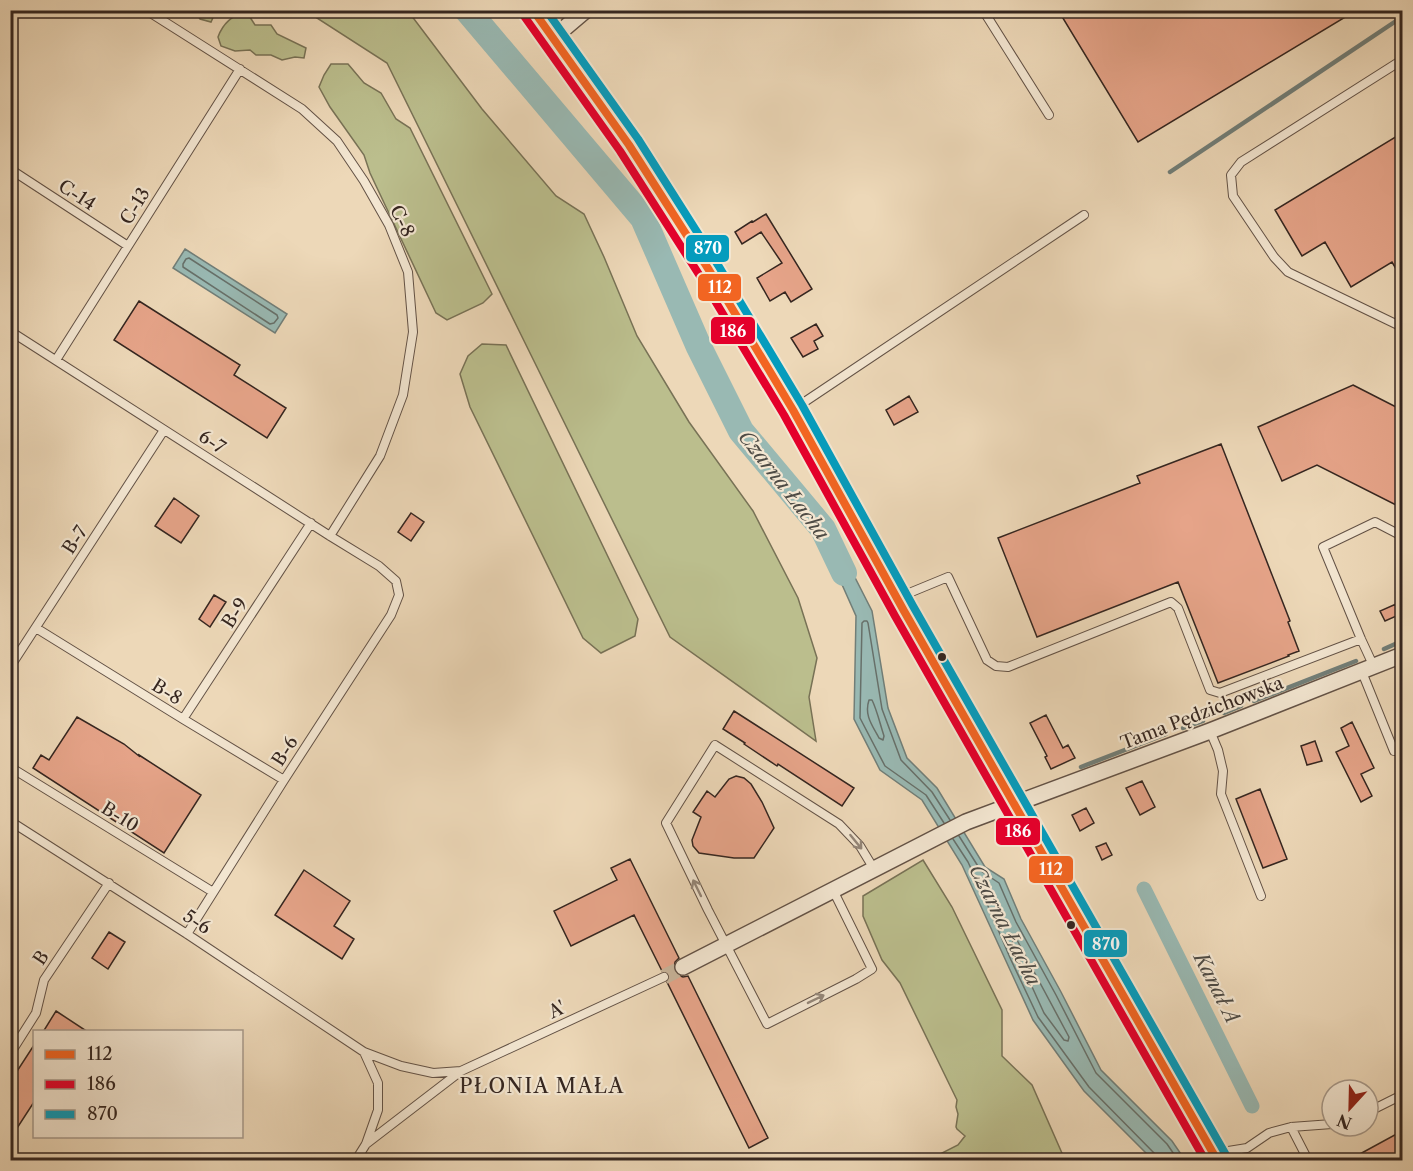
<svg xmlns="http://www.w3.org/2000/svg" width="1413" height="1171" font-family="'Libre Caslon Text',serif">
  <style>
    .green { fill: #bbbe8d; stroke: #787256; stroke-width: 1.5 }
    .water { fill: #99b9b3; stroke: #717e78; stroke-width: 1.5 }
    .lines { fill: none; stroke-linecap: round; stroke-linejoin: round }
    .shore { stroke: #67706a; stroke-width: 1.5 }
    .stream { stroke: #717e78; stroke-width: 4.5 }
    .canal { stroke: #99b9b3; stroke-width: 15 }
    .river { stroke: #99b9b3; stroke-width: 26 }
    .building { fill: #e6a489; stroke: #352620; stroke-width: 1.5 }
    .minor-tunnel { stroke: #c8b49a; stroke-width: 15; stroke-dasharray: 15 8; stroke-linecap: butt }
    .service-casing { stroke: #635246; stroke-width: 10 }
    .minor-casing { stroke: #635246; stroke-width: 18 }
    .secondary-casing { stroke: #352620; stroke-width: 24 }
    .service { stroke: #f3e6d1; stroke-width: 8 }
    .minor { stroke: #f3e6d1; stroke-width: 15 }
    .secondary { stroke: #f3e6d1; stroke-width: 21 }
    .bus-1-casing { stroke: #f3e6d1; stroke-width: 12 }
    .bus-2-casing { stroke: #f3e6d1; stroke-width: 12 }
    .bus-3-casing { stroke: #f3e6d1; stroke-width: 12 }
    .bus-1 { stroke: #f26522; stroke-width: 8 }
    .bus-2 { stroke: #e4002b; stroke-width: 8 }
    .bus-3 { stroke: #059cbd; stroke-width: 8 }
    .oneway { stroke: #948678 }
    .bus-dot { fill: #352620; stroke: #f3e6d1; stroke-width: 2 }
    .labels { text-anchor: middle; stroke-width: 4.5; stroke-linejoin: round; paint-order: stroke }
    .street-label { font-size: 18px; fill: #352620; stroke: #f3e6d1 }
    .water-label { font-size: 20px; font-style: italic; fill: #4e4b45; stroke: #f3e6d1 }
    .neighbourhood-label { font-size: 20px; letter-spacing: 1.5px; fill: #352620; stroke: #f3e6d1 }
    .line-badge { stroke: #f3e6d1; stroke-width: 2 }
    .badge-label { font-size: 16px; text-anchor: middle; font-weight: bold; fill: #fff }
  </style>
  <rect width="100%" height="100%" fill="#edd8b8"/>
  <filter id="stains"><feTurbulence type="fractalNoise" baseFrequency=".00333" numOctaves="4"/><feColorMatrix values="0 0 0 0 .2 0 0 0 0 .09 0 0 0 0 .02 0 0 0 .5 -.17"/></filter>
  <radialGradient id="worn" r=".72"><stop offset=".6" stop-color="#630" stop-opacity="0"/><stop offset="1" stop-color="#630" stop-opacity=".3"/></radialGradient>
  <path class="green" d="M195 11H215V13L211 22 200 19Z
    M246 11 255 25H271L277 34 306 48 304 58 295 57 282 60 271 55H256L250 50 235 51 221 46 218 37C223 23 232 16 246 11Z
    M306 11H408L482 109 556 196 584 214 604 257 637 336 689 422 753 511 798 598 817 658 809 697 816 741 670 637 387 63Z
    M331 64H348L364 83 381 93 396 119 410 128 492 294 483 303 447 320 436 313 370 173 364 155 330 107 319 87 324 75Z
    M482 344 506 345 638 619 635 636 601 653 583 638 470 407 460 374 468 356Z
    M923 860 952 907 1002 1010V1056L1032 1085 1065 1160H944L940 1154 958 1145 965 1136 957 1129 956 1127 958 1114 956 1107 957 1100 900 983 882 960 863 916V896Z"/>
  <path class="water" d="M185 249 287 314 275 333 173 268Z
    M819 533 844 556 872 611 888 708 907 758 937 788 985 867 1004 879 1021 919 1061 992 1101 1070 1172 1141 1185 1160H1153L1084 1091 1033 1020 962 865 922 800 880 770 854 719 856 616Z"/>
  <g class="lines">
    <path class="shore" d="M189 258 277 315 278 318 274 323 270 324 183 267V264L186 259Z
      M869 700H872C877 710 880 724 884 736L883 740 879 738C872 725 864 715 869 700Z
      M944 823 926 795 885 766 860 718 862 623 864 621H867L868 623 882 709 901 760 932 792 950 820
      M959 836 981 871 999 883 1016 922 1056 995 1096 1073 1167 1144 1178 1160
      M953 839 968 862 985 899 1011 960 1038 1017 1089 1087 1155 1154 1157 1160
      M1014 939 1017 940 1069 1037 1068 1041 1064 1040 1044 1013 1012 943Z"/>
    <path class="stream" d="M1170 172 1402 17
      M1384 649 1402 641
      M1254 701 1356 661
      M1224 713 1241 706
      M1183 728 1203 721
      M1081 767 1166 734"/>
    <path class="canal" d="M1144 889 1252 1106"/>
    <path class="river" d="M467 10 643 218 699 347 741 431 823 529 844 573"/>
  </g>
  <path class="building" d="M1058 10H1357L1138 142Z
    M1402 133V279L1392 262 1351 287 1325 242 1302 256 1275 210Z
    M766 214 812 289 791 302 785 292 770 301 757 278 782 263 761 232 742 244 735 232 752 221 753 222Z
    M139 301 240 365 234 375 286 408 267 438 114 340Z
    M816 324 823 336 814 341 818 349 803 357 791 338Z
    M1353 385 1402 410V508L1317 465 1282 481 1258 427Z
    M909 396 918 412 894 425 886 410Z
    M1221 444 1290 621 1288 622 1299 651 1288 655 1289 656 1218 683 1178 582 1037 637 998 538 1140 483 1137 476Z
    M174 498 199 516 181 543 155 526Z
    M411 513 424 522 411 541 398 532Z
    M214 595 226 602 210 627 199 619Z
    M1396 604 1401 614 1385 621 1380 611Z
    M734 711 854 788 842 806 778 764 777 766 744 744 745 743 723 729Z
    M1046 715 1063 748 1068 745 1075 758 1051 769 1045 757 1047 756 1030 723Z
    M77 717 124 744 139 756V755L201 795 164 853 33 768 41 755 49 760Z
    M1352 722 1374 768 1361 774 1372 796 1361 802 1336 752 1349 746 1341 728Z
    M1315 741 1322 761 1307 765 1301 746Z
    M736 776 744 778 751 784 762 802 774 828 754 858H734L699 853 693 846 692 840 701 817 693 812 707 791 715 797 729 779Z
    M1142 781 1155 807 1140 815 1126 788Z
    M1260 789 1287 859 1263 868 1236 799Z
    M1086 808 1094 823 1080 831 1072 815Z
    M1106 843 1112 855 1102 860 1096 847Z
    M630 859 679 958 675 962 674 971 678 975 683 977 688 976 768 1138 749 1148 667 982 670 978 669 974 665 971H662L634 915 571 946 554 911 617 880 611 868Z
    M304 870 350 901 334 926 354 939 342 959 275 915Z
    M109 932 125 942 108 969 92 958Z
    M56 1011 88 1032H43Z
    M34 1045V1102L10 1139V1082Z
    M1402 1131V1161H1347Z"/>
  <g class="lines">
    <path class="minor-tunnel" d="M664 977 683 967"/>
    <defs>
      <path id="service" d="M146 10 302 109 337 141 364 181 389 225 408 272 413 332 403 395 380 456 330 536
        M983 10 1049 115
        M1402 60 1241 162 1231 175 1233 196 1274 257 1288 272 1402 327
        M10 169 128 246
        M10 331 330 536 379 566 396 581 399 595 391 615 284 780 187 934
        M56 360 240 69
        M794 409 1084 215
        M897 598 948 577 987 660 996 666 1008 667 1171 602 1178 608 1210 690 1220 693 1361 639
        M36 628 183 719 284 780
        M10 667 164 430
        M1374 667 1361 639 1323 547 1375 522 1402 536
        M1362 672 1394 751
        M183 719 311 523
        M1210 731 1218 750 1223 771 1221 794 1261 896
        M10 767 213 892
        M10 821 187 934 364 1052 401 1066 433 1073 461 1071
        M833 890 872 969 856 979 767 1024 708 910 666 823 715 745 839 824 860 846 874 869
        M10 1054 36 1013 44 980 109 883
        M1368 1112 1402 1095
        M1291 1127 1308 1160
        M366 1144 461 1071 664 977
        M1216 1153 1247 1148 1269 1133 1291 1127 1332 1124
        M356 1160 366 1144 378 1110V1083L364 1052"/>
      <path id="minor" d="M553 38 586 10
        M683 967 966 822 1210 731 1402 655"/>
      <path id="secondary" d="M533 10 629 145 709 270 793 410 904 611 1217 1160"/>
    </defs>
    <use href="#service" class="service-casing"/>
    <use href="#minor" class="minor-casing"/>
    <use href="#secondary" class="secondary-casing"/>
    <use href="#service" class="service"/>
    <use href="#minor" class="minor"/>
    <use href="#secondary" class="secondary"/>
    <defs>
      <path id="bus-1" d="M533 10 629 145 709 270 793 410 904 611 1217 1160"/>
      <path id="bus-2" d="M524 16 620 151 700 276 784 415 895 616 1205 1160"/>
      <path id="bus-3" d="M546 10 638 139 718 265 802 405 913 606 1226 1155"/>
    </defs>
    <use href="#bus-1" class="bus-1-casing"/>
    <use href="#bus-2" class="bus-2-casing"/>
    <use href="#bus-3" class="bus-3-casing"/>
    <use href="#bus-1" class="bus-1"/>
    <use href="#bus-2" class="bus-2"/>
    <use href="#bus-3" class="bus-3"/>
  </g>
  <defs><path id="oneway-shaft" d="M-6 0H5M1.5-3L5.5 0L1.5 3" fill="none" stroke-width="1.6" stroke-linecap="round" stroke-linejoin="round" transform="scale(1.5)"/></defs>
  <g class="oneway">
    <use href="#oneway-shaft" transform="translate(856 842) rotate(51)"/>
    <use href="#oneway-shaft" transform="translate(697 888) rotate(-116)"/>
    <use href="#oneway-shaft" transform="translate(816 999) rotate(-26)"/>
  </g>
  <g class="bus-dot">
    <circle cx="942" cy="657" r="5"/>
    <circle cx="1071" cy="925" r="5"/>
  </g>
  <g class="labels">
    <g class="street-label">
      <text transform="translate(77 195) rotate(33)" y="6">C-14</text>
      <text transform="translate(135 206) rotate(-58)" y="6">C-13</text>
      <text transform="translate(402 221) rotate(64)" y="6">C-8</text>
      <text transform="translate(212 442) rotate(33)" y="6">6-7</text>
      <text transform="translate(75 540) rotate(-57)" y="6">B-7</text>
      <text transform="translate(235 613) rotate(-57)" y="6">B-9</text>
      <text transform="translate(167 692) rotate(32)" y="6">B-8</text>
      <text transform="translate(1202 713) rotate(-21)" y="6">Tama Pędzichowska</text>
      <text transform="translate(285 751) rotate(-57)" y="6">B-6</text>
      <text transform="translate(120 817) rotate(32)" y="6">B-10</text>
      <text transform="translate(197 922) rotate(33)" y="6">5-6</text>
      <text transform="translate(41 958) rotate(-56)" y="6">B</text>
      <text transform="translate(557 1010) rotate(-25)" y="6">A'</text>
    </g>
    <g class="water-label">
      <text transform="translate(784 485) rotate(52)" y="7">Czarna Łacha</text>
      <text transform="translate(1005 925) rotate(63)" y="7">Czarna Łacha</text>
      <text transform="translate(1217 988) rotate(63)" y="7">Kanał A</text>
    </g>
    <g class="neighbourhood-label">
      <text x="542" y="1093">PŁONIA MAŁA</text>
    </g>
  </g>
  <g class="line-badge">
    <rect x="685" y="234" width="45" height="29" rx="6" fill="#059cbd"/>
    <rect x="697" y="273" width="45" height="29" rx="6" fill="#f26522"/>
    <rect x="710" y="316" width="46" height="29" rx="6" fill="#e4002b"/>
    <rect x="995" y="817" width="46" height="29" rx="6" fill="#e4002b"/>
    <rect x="1028" y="855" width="46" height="29" rx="6" fill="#f26522"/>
    <rect x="1083" y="929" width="45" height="29" rx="6" fill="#059cbd"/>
  </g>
  <g class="badge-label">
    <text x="708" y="254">870</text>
    <text x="720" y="293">112</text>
    <text x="733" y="337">186</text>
    <text x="1018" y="837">186</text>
    <text x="1051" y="875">112</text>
    <text x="1106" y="950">870</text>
  </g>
  <rect width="1413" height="1171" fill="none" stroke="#edd8b8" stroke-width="36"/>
  <rect x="12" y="12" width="1389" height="1147" fill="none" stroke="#352620" stroke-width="3"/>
  <rect x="18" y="18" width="1377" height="1135" fill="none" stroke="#352620" stroke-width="1.5"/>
  <rect x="33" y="1030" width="210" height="108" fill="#f3e6d1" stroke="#a7998a" stroke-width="1.5"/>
  <rect x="45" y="1050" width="30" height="9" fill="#f26522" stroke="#a7998a" stroke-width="1.5"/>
  <text x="87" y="1060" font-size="18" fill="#352620">112</text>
  <rect x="45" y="1080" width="30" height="9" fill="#e4002b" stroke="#a7998a" stroke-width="1.5"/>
  <text x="87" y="1090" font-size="18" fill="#352620">186</text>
  <rect x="45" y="1110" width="30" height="9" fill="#059cbd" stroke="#a7998a" stroke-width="1.5"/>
  <text x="87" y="1120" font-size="18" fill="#352620">870</text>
  <g transform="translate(1350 1108) rotate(202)"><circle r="28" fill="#f3e6d1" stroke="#a7998a" stroke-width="1.5"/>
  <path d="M0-4.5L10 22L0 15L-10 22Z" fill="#8f2418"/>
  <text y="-9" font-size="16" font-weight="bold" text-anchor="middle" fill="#352620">N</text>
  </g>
  <rect width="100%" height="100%" filter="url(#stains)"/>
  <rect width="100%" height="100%" fill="url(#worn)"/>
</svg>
